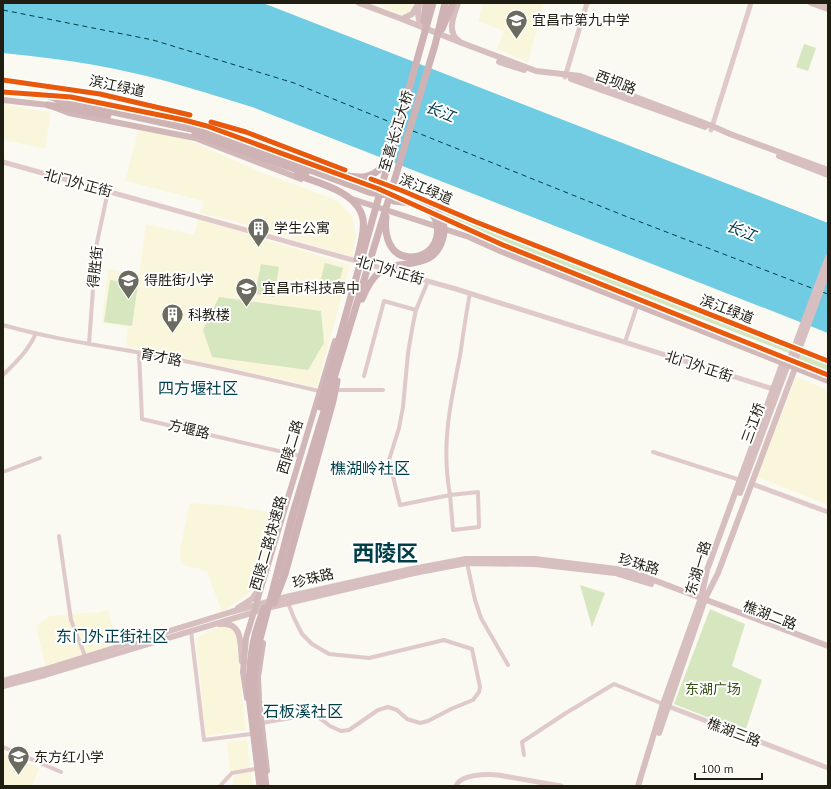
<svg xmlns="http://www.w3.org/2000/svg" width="831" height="789" font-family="'PT Sans','Noto Sans SC',sans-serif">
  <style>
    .built { fill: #faf6dc }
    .green { fill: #d6e7bf }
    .water { fill: #6fcce3 }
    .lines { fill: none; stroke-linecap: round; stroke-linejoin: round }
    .ferry { stroke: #003a49; stroke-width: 1; stroke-dasharray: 5 4; stroke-linecap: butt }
    .minor { stroke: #dfc9c9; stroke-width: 4 }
    .tertiary { stroke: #dfc9c9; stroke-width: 5 }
    .secondary { stroke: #d7bfbf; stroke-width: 6 }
    .primary { stroke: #d1b7b7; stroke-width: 6 }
    .trunk { stroke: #ceb2b4; stroke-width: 7 }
    .cycleway-casing { stroke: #fff; stroke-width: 8 }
    .cycleway { stroke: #e8590c; stroke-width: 5 }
    .labels { text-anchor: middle; stroke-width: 4; stroke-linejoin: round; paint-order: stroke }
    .poi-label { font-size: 14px; fill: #201e12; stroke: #fff; text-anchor: start }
    .street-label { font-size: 14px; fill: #201e12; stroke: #fff }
    .park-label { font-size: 14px; fill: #375014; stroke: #fff }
    .water-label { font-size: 15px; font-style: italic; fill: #003a49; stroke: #fff }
    .quarter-label { font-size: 16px; fill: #003f49; stroke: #fff }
    .town-label { font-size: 22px; font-weight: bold; fill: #003f49; stroke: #fff }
  </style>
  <rect width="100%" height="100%" fill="#faf9f2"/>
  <path class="built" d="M374 3H414L412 8 403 15Z
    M483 3H544L528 62 497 49 504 31 478 21Z
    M3 104 51 113 45 148 3 140Z
    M140 125 184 138 258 171 336 200 352 216 356 236 352 257 244 224 200 213 204 201 125 181Z
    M198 219 350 265 317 387 125 346 128 327 102 323 108 269 139 275 146 224 194 235Z
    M796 377 828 390V505L757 477Z
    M190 503 223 505 261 511 280 516 260 568 257 584 249 593 222 612 207 571 181 564 180 549Z
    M108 609 117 645 46 667 36 626 49 616 100 612Z
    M223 625 236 632 240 677 246 730 206 736 196 638Z
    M247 740 250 768 230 771 227 742Z
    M3 753 39 768 32 786H3Z
    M251 772 253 786H234L233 776Z"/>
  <path class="green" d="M804 44 816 48 808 71 796 67Z
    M438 205 828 359V373L806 364 786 352 446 219Z
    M325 263 343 268 337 291 319 286Z
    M261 264 279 267 274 297 255 294Z
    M110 280 138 284 132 326 104 322Z
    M219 297 321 311 324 343 308 370 212 357 203 330Z
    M580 585 605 593 592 627Z
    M710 609 745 624 732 666 762 680 745 732 674 704Z"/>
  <path class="water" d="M3 3H263L828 223V333L252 107C207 93 161 78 115 69 78 61 40 57 3 53Z"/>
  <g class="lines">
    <path class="ferry" d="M3 10 153 40 294 83 395 124
      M413 131 625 216 814 289
      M822 292 828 294"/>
    <path class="minor" d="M428 281 416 310 413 324 408 353 403 407 399 428 389 460 400 505 450 495C441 445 450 405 460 356 463 335 466 314 470 293
      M3 325C52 339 103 346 153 355 208 365 264 378 319 391
      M625 342 637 306
      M89 344 96 247 108 191
      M139 353 142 419 300 456
      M3 375C15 363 29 350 36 333
      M364 376 384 301 416 310
      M334 390H383
      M653 452 740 480
      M3 472 40 458
      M478 492 479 527 453 530 450 495Z
      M59 536 71 620 85 656
      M467 563 475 600 481 618 508 665
      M191 631 204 740 251 734
      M262 723 302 716 318 717 330 726 341 731 349 730 378 710 388 707 397 710 407 719 420 723 428 721 451 709 473 700 479 692 480 687 472 649 444 640 369 658 329 654 312 644 302 634 294 618 288 603
      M3 747 61 772
      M524 755 522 742 566 713 614 684 663 704
      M220 786 232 773 255 769"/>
    <path class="tertiary" d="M565 77 587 3
      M711 130 751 3
      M3 162 456 289 773 389
      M752 484 828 512
      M665 705 828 768
      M456 786C460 774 487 774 498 775L561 786"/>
    <path class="secondary" d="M359 3 402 19 462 43 536 71 580 76 712 126 730 134 828 170
      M419 3C418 12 417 20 423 28
      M458 3C454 15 446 32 459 41
      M811 3 828 9
      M825 3 828 4
      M402 19 412 14 417 6
      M499 62 524 70
      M571 79 705 127
      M779 156 828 175
      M793 366 828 271
      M740 493 828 257
      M238 608 252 599 261 586
      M219 624C244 621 240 645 242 662
      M3 681 43 670 231 612 286 597 407 570 466 559H535L616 569 635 573 828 646
      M3 686 45 675 271 607 414 573 467 563 535 564 615 573 651 584
      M659 733 705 599 718 573 797 363
      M638 786 663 704 701 598 707 570 784 359"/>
    <path class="primary" d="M3 92 71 97 88 100 184 120 207 126 235 137
      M3 100 48 105 69 113 195 138 301 179
      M347 178 385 192
      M349 198 469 237 500 251 828 381
      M439 217 503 245 828 375
      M280 574 316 450
      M263 643 258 677 259 700 267 771
      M247 698 243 672 246 638 335 341"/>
    <path class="trunk" d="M424 21 426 3
      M442 29 453 3
      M47 95 59 100 214 134 369 192C396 198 445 193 444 232 443 242 438 253 429 258 422 262 414 263 406 264 380 267 372 275 362 299
      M48 105 108 115
      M195 134 306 173
      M231 137 253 142 338 174C359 179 376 181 387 158
      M297 175C319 183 358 192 363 219 365 232 360 247 357 259
      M386 217C384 234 389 256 409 257 416 257 422 256 427 252 441 242 441 219 427 209 418 203 404 202 394 201
      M320 407 433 3
      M274 603 285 574 333 401 337 381
      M260 786 249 696C249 675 250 655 255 635 257 626 261 617 264 608
      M266 786 255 706 254 681 255 666 260 639 292 516 393 185 435 45 445 3"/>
    <defs>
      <path id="cycleway" d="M3 80 100 94 190 115
        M3 92 71 97 184 120 207 126 379 189 503 245 828 375
        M211 122 246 132 345 170
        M371 179 403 191 476 222 828 361"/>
    </defs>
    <use href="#cycleway" class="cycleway-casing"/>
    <use href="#cycleway" class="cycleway"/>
  </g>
  <defs>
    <symbol id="school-pin" viewBox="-11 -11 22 30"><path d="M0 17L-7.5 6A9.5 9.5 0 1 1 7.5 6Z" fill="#6c6b60" stroke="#fff"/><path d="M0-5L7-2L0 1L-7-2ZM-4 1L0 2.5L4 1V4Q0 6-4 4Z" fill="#fff"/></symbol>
    <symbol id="building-pin" viewBox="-11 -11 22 30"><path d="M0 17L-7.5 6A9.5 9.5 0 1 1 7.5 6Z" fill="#6c6b60" stroke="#fff"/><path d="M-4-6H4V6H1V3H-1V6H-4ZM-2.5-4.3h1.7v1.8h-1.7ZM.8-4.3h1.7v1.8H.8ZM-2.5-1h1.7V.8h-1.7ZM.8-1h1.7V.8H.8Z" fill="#fff"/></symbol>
  </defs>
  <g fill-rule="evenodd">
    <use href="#school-pin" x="504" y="8" width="25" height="34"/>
    <use href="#building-pin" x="246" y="216" width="25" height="34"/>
    <use href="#school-pin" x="116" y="268" width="25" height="34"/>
    <use href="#school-pin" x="234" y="276" width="25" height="34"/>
    <use href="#building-pin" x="160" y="302" width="25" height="34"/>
    <use href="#school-pin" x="6" y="744" width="25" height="34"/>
  </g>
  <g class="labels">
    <g class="poi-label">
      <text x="532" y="25">宜昌市第九中学</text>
      <text x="274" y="233">学生公寓</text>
      <text x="144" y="285">得胜街小学</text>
      <text x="262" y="293">宜昌市科技高中</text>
      <text x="188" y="320">科教楼</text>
      <text x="34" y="762">东方红小学</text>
    </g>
    <g class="street-label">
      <text transform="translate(616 82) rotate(21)" y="5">西坝路</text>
      <text transform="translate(117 86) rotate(12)" y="5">滨江绿道</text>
      <text transform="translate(396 131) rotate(-73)" y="5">至喜长江大桥</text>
      <text transform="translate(78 183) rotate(15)" y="5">北门外正街</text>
      <text transform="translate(426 189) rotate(23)" y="5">滨江绿道</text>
      <text transform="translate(95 267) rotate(-84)" y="5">得胜街</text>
      <text transform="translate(390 270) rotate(16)" y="5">北门外正街</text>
      <text transform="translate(727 309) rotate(21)" y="5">滨江绿道</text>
      <text transform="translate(161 357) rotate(11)" y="5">育才路</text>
      <text transform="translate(699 366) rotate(18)" y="5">北门外正街</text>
      <text transform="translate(753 423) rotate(-70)" y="5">三江桥</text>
      <text transform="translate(189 429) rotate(13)" y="5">方堰路</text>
      <text transform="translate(290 447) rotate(-73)" y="5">西陵二路</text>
      <text transform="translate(268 543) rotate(-74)" y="5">西陵二路快速路</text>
      <text transform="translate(639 564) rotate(16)" y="5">珍珠路</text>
      <text transform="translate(698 568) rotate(-73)" y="5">东湖一路</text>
      <text transform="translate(313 578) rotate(-14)" y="5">珍珠路</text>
      <text transform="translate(770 615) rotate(21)" y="5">樵湖二路</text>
      <text transform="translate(734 732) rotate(21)" y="5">樵湖三路</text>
    </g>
    <g class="park-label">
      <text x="713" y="694">东湖广场</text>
    </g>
    <g class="water-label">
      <text transform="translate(440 112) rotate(22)" y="5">长江</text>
      <text transform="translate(741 231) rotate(22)" y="5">长江</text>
    </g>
    <g class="quarter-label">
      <text x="198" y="394">四方堰社区</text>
      <text x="370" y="474">樵湖岭社区</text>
      <text x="112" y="642">东门外正街社区</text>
      <text x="303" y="717">石板溪社区</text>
    </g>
    <g class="town-label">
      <text x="385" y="561">西陵区</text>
    </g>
  </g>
  <rect width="831" height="789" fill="none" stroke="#201e12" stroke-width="8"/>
  <path d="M695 773v6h67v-6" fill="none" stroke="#201e12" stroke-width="2"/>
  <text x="701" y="773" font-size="12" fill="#201e12" stroke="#ffffff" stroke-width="3" paint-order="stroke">100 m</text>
</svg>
